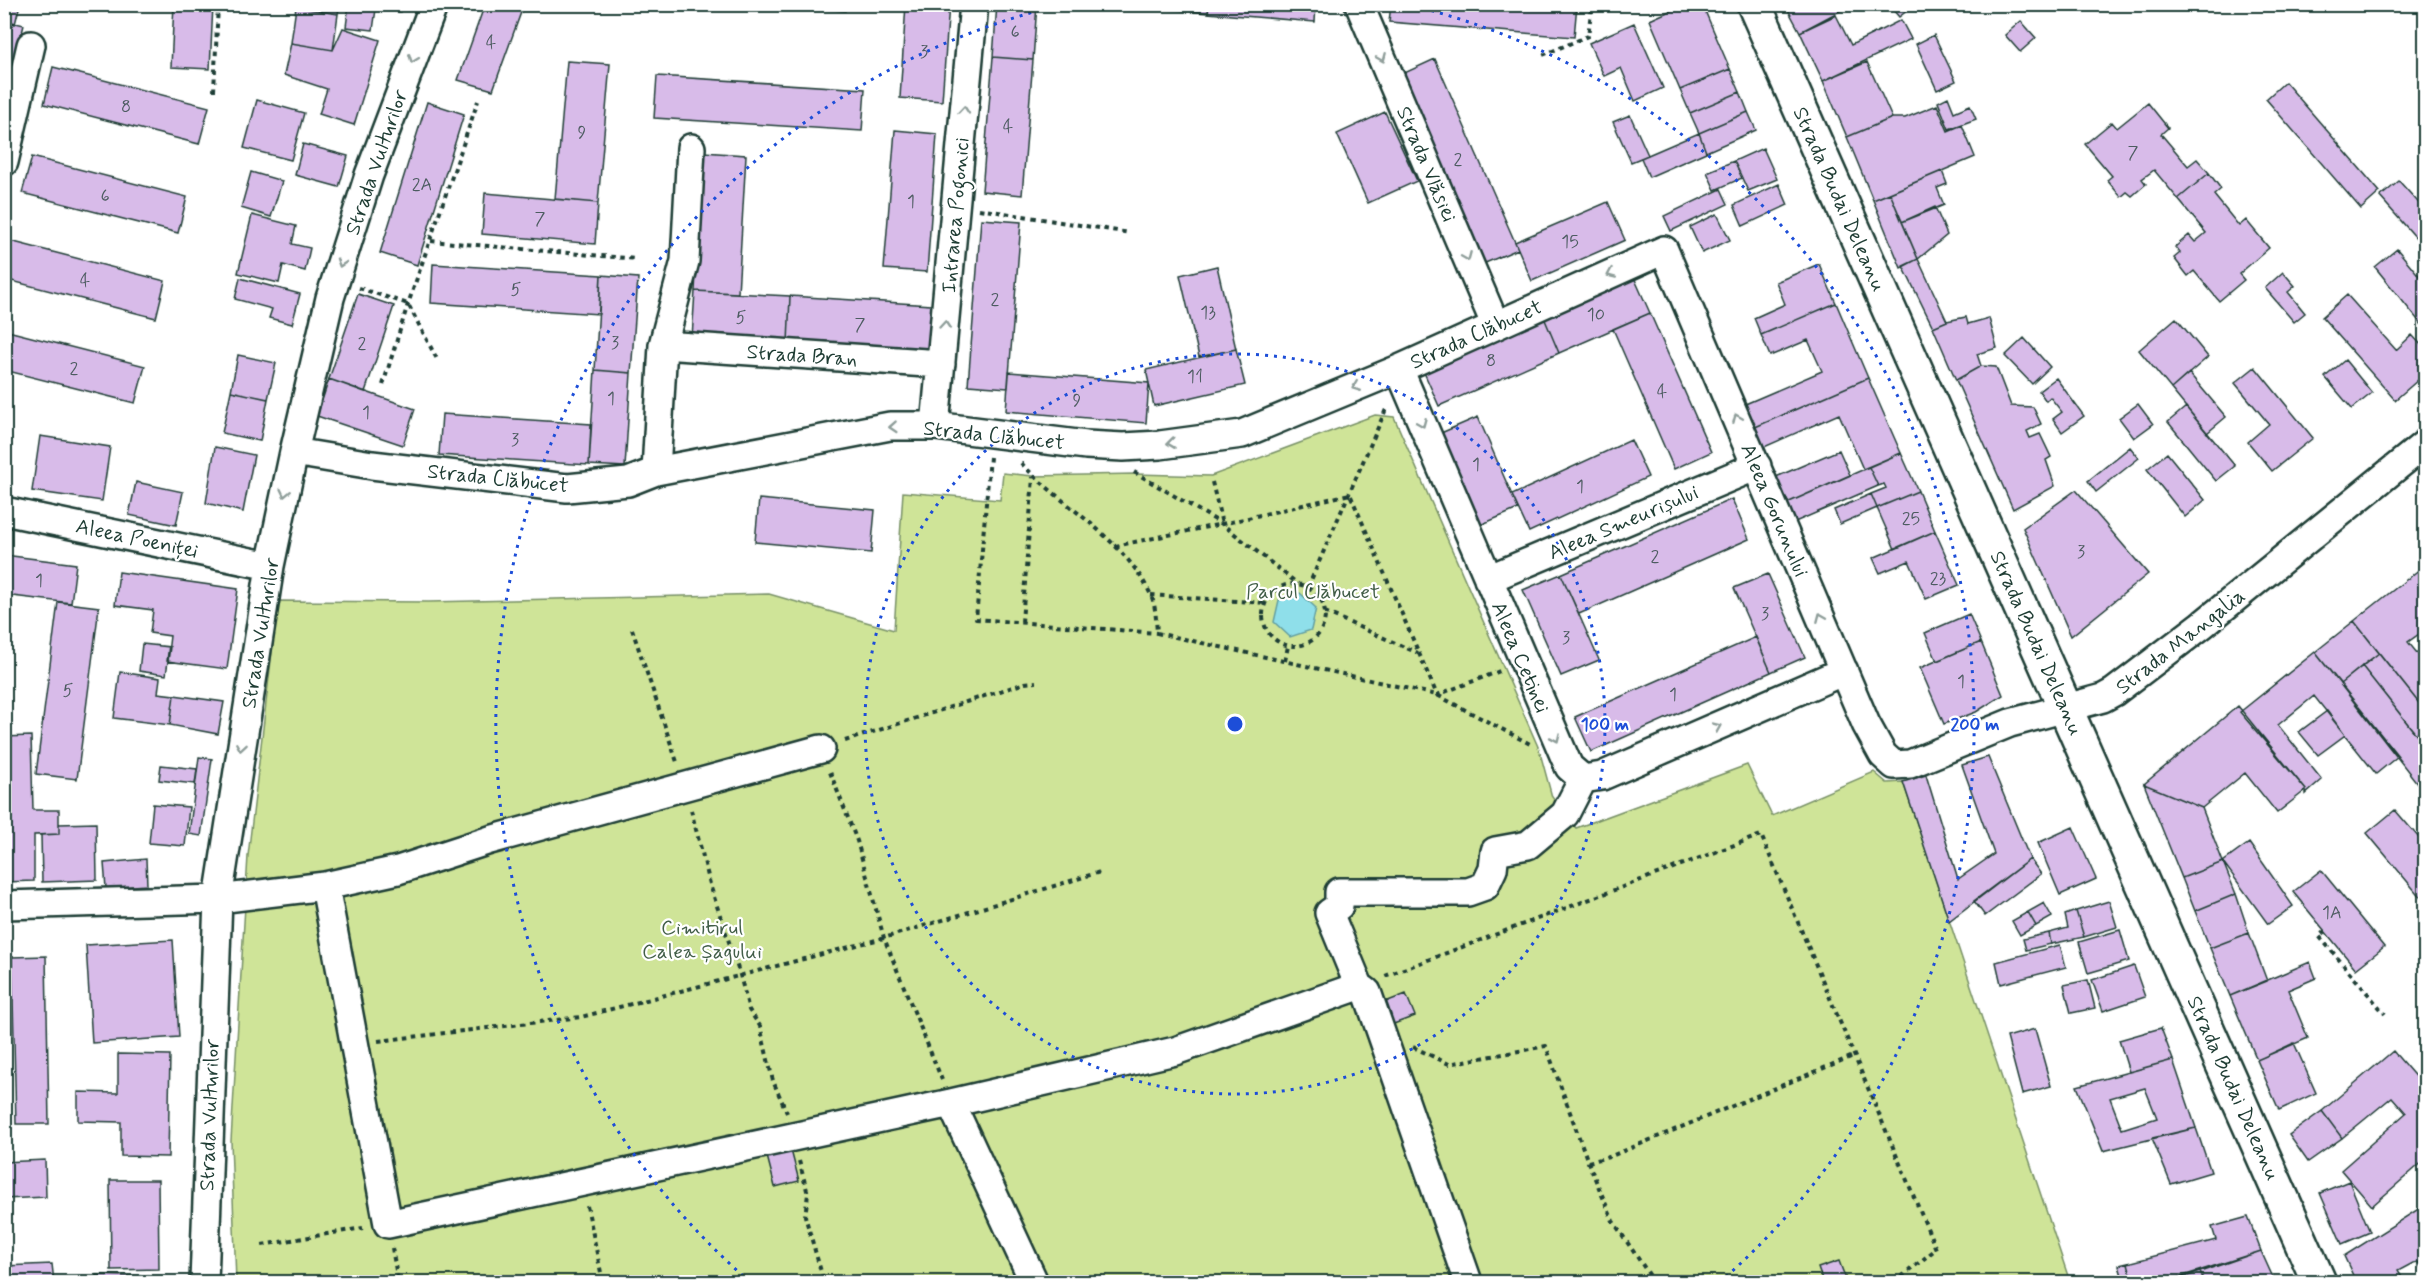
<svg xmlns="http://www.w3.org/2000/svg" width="2430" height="1287" font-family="Mynerve,sans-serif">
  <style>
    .green { fill: #cfe498; stroke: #779066; stroke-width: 1.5 }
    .water { fill: #8fdfea; stroke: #629ea1; stroke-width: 1.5 }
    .building { fill: #d8bbe9; stroke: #1f3d34; stroke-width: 1.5; fill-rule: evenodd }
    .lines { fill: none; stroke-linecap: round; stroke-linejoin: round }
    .minor-casing { stroke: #1f3d34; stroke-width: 32 }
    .major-casing { stroke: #1f3d34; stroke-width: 38 }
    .path { stroke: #1f3d34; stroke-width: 4; stroke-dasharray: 4.5 4.5; stroke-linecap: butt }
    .minor { stroke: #fff; stroke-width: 27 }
    .major { stroke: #fff; stroke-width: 33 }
    .oneway { stroke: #8f9e9a }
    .ring { fill: none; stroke: #1d4ed8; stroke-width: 3; stroke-dasharray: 3 6 }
    .labels { text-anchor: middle; stroke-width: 4.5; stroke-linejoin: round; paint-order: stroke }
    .number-label { font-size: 18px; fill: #4d5c61 }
    .street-label { font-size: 21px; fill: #1f3d34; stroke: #fff }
    .park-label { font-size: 21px; fill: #425e48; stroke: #fff }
    .centre { fill: #1d4ed8; stroke: #fff; stroke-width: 3 }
    .ring-label { font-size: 18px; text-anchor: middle; font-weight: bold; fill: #1d4ed8; stroke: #fff; stroke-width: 4.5; stroke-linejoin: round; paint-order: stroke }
  </style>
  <rect width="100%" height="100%" fill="#fff"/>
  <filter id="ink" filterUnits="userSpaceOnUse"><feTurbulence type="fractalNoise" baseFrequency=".0167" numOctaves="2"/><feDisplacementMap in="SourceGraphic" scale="12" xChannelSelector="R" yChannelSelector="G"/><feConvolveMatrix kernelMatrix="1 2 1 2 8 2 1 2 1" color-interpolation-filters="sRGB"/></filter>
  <g filter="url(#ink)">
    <path class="green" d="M1375 415 1394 417 1539 749 1552 797 1576 828 1747 765 1772 816 1874 772 1887 783 1903 782 2070 1282H236L231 1141 248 856 278 601 429 602 769 594 894 630 903 492 1000 500 1003 473 1033 476 1135 474 1211 476Z"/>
    <path class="water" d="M1300 593 1316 608 1311 630 1290 637 1274 622 1279 600Z"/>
    <path class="building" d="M4 4H20L15 24 4 21Z
      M174 4H213L210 69 171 67Z
      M296 4H340L338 14 296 7Z
      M349 4H401L400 12 376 9 373 30 346 27Z
      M485 4H524L493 90 458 80Z
      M753 4H845V11Z
      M906 4H949L942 101 900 98Z
      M997 4H1037L1033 60 993 57Z
      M1114 4H1209L1208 13Z
      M1209 4H1316L1315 22 1208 13Z
      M1391 4H1577L1574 37 1389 22Z
      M1685 4H1702L1730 69 1680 90 1650 20Z
      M1785 4H1853L1800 32Z
      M1888 4H1912L1913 6 1899 17Z
      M296 7 338 14 333 50 291 43Z
      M1836 15 1851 45 1901 20 1911 39 1823 81 1800 32Z
      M4 20 24 25 4 102Z
      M2021 21 2036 38 2020 52 2005 35Z
      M1634 23 1663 88 1635 101 1621 68 1604 76 1589 43Z
      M343 28 380 40 354 125 319 114 327 89 284 75 291 43 333 50Z
      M1934 35 1956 81 1937 90 1916 44Z
      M993 57 1033 60 1022 195 982 191Z
      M1435 59 1518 249 1483 264 1400 75Z
      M567 61 610 64 598 203 555 199Z
      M1867 62 1892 118 1847 137 1823 81Z
      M53 67 209 107 199 144 44 104Z
      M1730 69 1740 92 1690 113 1680 90Z
      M657 76 865 89 862 131 654 118Z
      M2285 82 2380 192 2361 209 2266 99Z
      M1740 92 1748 112 1699 133 1690 113Z
      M1948 97 1954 112 1970 105 1976 119 1949 129 1938 102Z
      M257 100 304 113 291 160 244 148Z
      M427 102 464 114 417 265 380 253Z
      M2148 103 2168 128 2161 134 2188 166 2197 159 2209 173 2178 199 2154 170 2142 179 2146 184 2132 196 2127 192 2121 197 2107 180 2112 176 2085 144 2112 122 2117 128Z
      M1937 105 1948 131 1962 125 1975 157 1873 200 1847 137 1892 118H1905Z
      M1385 112 1417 181 1368 203 1337 134Z
      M1748 112 1756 130 1706 152 1699 133Z
      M1630 115 1648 155 1631 162 1613 122Z
      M895 130 937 134 927 272 884 269Z
      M1699 133 1706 152 1649 177 1641 158Z
      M303 144 348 156 339 187 295 175Z
      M1763 148 1777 179 1748 191 1734 161Z
      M703 152 746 155 738 293 695 291Z
      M32 157 187 197 178 233 22 193Z
      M1734 161 1742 178 1715 190 1707 172Z
      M1942 171 1947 184 1937 188 1944 205 1902 222 1890 193Z
      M251 172 282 181 271 217 241 208Z
      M2209 173 2221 189 2214 195 2239 226 2246 220 2269 248 2239 274 2244 280 2219 301 2194 271 2188 276 2174 258 2180 253 2175 247 2189 235 2195 242 2206 233 2178 199Z
      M2399 181 2426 211V249L2380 197Z
      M1779 184 1788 205 1743 226 1734 205Z
      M1721 189 1728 204 1671 231 1664 216Z
      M485 193 598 203 595 244 482 234Z
      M1890 193 1918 259 1901 268 1873 200Z
      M1608 202 1625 240 1532 281 1515 242Z
      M1935 207 1947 235 1918 259 1902 222Z
      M1717 214 1730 240 1702 253 1690 227Z
      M252 215 296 226 292 244 310 248 305 271 283 265 279 283 238 273Z
      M981 219 1021 222 1008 388 968 385Z
      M10 241 165 281 156 318 4 279V263Z
      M2397 249 2426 284V330L2375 267Z
      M1918 259 1947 321 1933 327 1903 266Z
      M433 264 601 275 599 314 431 303Z
      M1819 264 1836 303 1761 335 1754 318 1785 304 1776 282Z
      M1217 266 1236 349 1199 357 1180 275Z
      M2283 272 2295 286 2288 292 2305 313 2294 322 2265 288Z
      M601 275 638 278 631 373 595 370Z
      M1633 275 1650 313 1559 353 1543 315Z
      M240 278 300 294 292 324 269 318 272 309 235 299Z
      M695 291 790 296 788 343 692 338Z
      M358 294 394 306 365 392 329 379Z
      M2347 295 2396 350 2412 335 2426 350V373L2395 400 2322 317Z
      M790 296 931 305 929 352 788 343Z
      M1836 303 1868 378 1753 428 1743 405 1822 371 1808 340 1770 356 1761 335Z
      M1650 313 1711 452 1674 469 1613 329Z
      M1543 315 1559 353 1439 406 1422 368Z
      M1966 317 1968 324 1989 318 1997 348 1977 354 1981 366 1956 380 1933 327 1947 321Z
      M2176 318 2208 357 2171 389 2139 350Z
      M4 330 145 366 135 403 4 370Z
      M2024 338 2050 367 2032 384 2005 356Z
      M1236 349 1245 385 1154 406 1146 370Z
      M238 355 276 363 268 399 231 391Z
      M2345 360 2372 393 2352 409 2325 377Z
      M1981 366 1996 367 2011 406 2033 407 2041 424 2027 431 2030 438 2040 434 2051 457 2046 460 2055 486 2013 509 1956 380Z
      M2255 367 2313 438 2272 471 2248 442 2269 424 2235 383Z
      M595 370 631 373 625 467 589 465Z
      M1009 372 1149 383 1146 423 1006 411Z
      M2189 373 2226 417 2207 433 2171 389Z
      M1868 378 1901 453 1863 469 1839 414 1762 448 1753 428Z
      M2056 378 2084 416 2062 432 2053 419 2062 412 2050 397 2046 401 2039 391Z
      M329 379 415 409 403 445 317 416Z
      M231 391 268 399 260 441 222 433Z
      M2138 404 2153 424 2134 438 2119 418Z
      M2186 407 2235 466 2216 481 2168 422Z
      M442 414 591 424 589 465 439 455Z
      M1478 417 1518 509 1480 525 1441 433Z
      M40 436 110 447 102 501 32 491Z
      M1631 440 1648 477 1529 532 1512 495Z
      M215 447 254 455 243 512 206 503Z
      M2130 447 2139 458 2096 492 2088 481Z
      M1839 450 1850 475 1787 503 1776 477Z
      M1901 453 1918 491 1877 508 1871 494 1886 488 1884 484 1878 486 1869 467Z
      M2167 453 2205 500 2185 517 2147 469Z
      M1869 467 1878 486 1795 522 1787 503Z
      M136 482 183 492 176 525 129 515Z
      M2076 490 2148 574 2071 636 2023 528Z
      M1918 491 1935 531 1895 549 1877 508Z
      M1871 494 1877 508 1840 524 1834 510Z
      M759 499 875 510 871 553 755 542Z
      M1732 499 1749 539 1579 614 1561 574Z
      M1935 531 1959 585 1926 599 1909 561 1880 573 1873 558Z
      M4 555 76 564 71 603 4 595Z
      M2425 565 2426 629 2408 642 2426 664V712L2354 621Z
      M119 572 238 589 227 669 167 661 170 636 150 633 153 610 115 605Z
      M1561 574 1599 660 1561 676 1523 590Z
      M1768 574 1805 657 1771 672 1734 588Z
      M58 602 99 607 77 779 36 774Z
      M1969 614 1981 642 1937 661 1925 633Z
      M2354 621 2379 653 2340 684 2315 652Z
      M1756 637 1771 672 1591 752 1575 717Z
      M1981 642 2003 695 1976 712 1944 724 1920 668Z
      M142 644 170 647 166 675 139 671Z
      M2315 652 2398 756 2376 774 2314 696 2278 725 2322 780 2306 794V790L2240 712Z
      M2379 653 2426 712V726L2416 734 2362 666Z
      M2362 666 2426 747V784L2421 788 2340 684Z
      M120 672 160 678 158 693 174 695 170 725 114 718Z
      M174 695 224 702 218 734 170 725Z
      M2238 706 2306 790 2277 813 2245 773 2202 808 2144 784Z
      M2327 711 2345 735 2318 755 2299 732Z
      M31 736 33 810H59V834L34 835V881L4 882V737Z
      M199 757 212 759 201 836 189 834Z
      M1988 757 2030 859 1949 921 1903 782 1926 775 1958 879 1994 854 1962 765Z
      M161 765 197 769 195 784 159 780Z
      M2144 784 2202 808 2223 862 2182 878Z
      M153 804 189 807 185 846 149 843Z
      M2395 810 2426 846V904L2367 833Z
      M96 823 97 880 42 882 41 835 59 834V824Z
      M2073 827 2096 879 2060 895 2038 843Z
      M2249 843 2293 906 2268 924 2223 862Z
      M146 859 147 885 106 888 104 863Z
      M2030 859 2041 874 1985 916 1974 901Z
      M2223 862 2236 894 2195 911 2182 878Z
      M2321 870 2384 947 2356 969 2293 892Z
      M2236 894 2249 933 2210 948 2195 911Z
      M2109 901 2117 927 2084 937 2076 911Z
      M2044 903 2052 917 2036 926 2028 912Z
      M2076 911 2084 937 2051 944 2049 933 2068 928 2065 915Z
      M2028 912 2036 926 2020 935 2012 921Z
      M2120 930 2129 961 2088 973 2079 942Z
      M2049 933 2051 944 2026 950 2023 939Z
      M2249 933 2267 981 2230 996 2210 948Z
      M173 940 179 1037 92 1043 86 945Z
      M2060 945 2066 967 2001 984 1996 962Z
      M46 956 49 1124H16L12 957Z
      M2310 962 2316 978 2288 990 2308 1038 2257 1060 2230 996Z
      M2134 966 2145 997 2103 1011 2092 980Z
      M2088 980 2095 1008 2071 1013 2064 985Z
      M1406 994 1415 1016 1391 1025 1383 1003Z
      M2161 1028 2173 1060 2129 1072 2119 1040Z
      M2035 1029 2051 1086 2022 1094 2007 1037Z
      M2294 1043 2316 1093 2279 1110 2257 1060Z
      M2393 1051 2426 1089V1159L2372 1206 2341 1170 2406 1113 2392 1097 2342 1138 2322 1111Z
      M118 1054 170 1055 168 1157 121 1156V1122L78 1121V1092L118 1093Z
      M2173 1060 2196 1128 2103 1151 2077 1086ZM2145 1088 2157 1118 2122 1129 2110 1098Z
      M2322 1111 2342 1138 2308 1162 2289 1135Z
      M2196 1128 2211 1172 2171 1184 2152 1138Z
      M791 1150 799 1181 775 1187 767 1156Z
      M45 1160 46 1197 4 1199V1162Z
      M110 1180H158L159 1269 111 1270Z
      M2349 1181 2370 1232 2342 1244 2320 1193Z
      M2420 1208 2426 1218V1276L2418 1262 2413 1263 2398 1271 2405 1282H2356L2344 1256Z
      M2248 1217 2261 1251 2164 1282H2133L2128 1263 2216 1240 2212 1227Z
      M2261 1251 2275 1282H2204L2200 1272Z
      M1839 1261 1847 1282H1823L1818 1268Z
      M2128 1263 2133 1282H2108L2107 1280 2122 1276 2119 1265Z
      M52 1264 54 1282H4V1266Z
      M2200 1272 2204 1282H2179L2178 1279Z
      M96 1275 164 1277V1282H95Z"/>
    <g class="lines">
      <defs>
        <path id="minor" d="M1359 4 1495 324
          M4 162 31 45
          M663 345 941 364
          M1399 369 1569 767 1583 779 1602 776 1844 671
          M935 426 974 4
          M294 452 372 465 567 488 628 482 656 471 890 426H935L1086 445 1123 447 1160 445 1242 434 1399 369 1664 250 1866 724 1883 755 1894 765 1910 764 2010 723 2103 698 2114 692 2202 625 2426 443
          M656 471 663 345 685 261 691 148
          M4 511 270 566
          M1488 579 1757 466
          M325 886 388 1224 951 1103 1175 1051 1359 986
          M4 905 218 899 325 886 398 870 490 840 821 749
          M951 1103 1034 1282
          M204 1282 218 899 270 566 294 452 330 298 369 175 434 4
          M1468 1282 1367 992 1359 986 1329 913 1339 906V892H1468L1485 886 1493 869 1495 851 1528 845 1565 814 1583 779"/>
        <path id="major" d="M1754 4 2319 1282"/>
      </defs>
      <use href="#minor" class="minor-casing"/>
      <use href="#major" class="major-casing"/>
      <path class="path" d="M1543 55 1588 36 1592 4
        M214 91 218 4
        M979 209 1130 233
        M431 241 637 259
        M359 288 408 304 438 361
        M383 385 408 304 478 101
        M990 457 976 619 1157 633
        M1021 463C1063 507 1122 537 1150 593 1156 604 1156 621 1157 633L1437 695 1532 745
        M1134 472 1222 524 1298 584
        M1212 482 1222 524
        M1115 546 1222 524 1350 494 1437 695 1500 671
        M1263 615a31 31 0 1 1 62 0a31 31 0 1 1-62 0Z
        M1308 587 1387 407
        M1151 595 1265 603
        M1325 612 1418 653
        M1022 622 1033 477
        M632 629 677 762
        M1285 661 1288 646
        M845 741 1025 683 1036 682
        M830 772 857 841 884 938 942 1080
        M691 810 711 888 740 975 749 1010 760 1026 773 1081 787 1113
        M2325 931 2319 936 2385 1014
        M1385 976 1761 835 1936 1249 1895 1282
        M378 1041 581 1017 884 938 1100 872
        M1413 1047 1449 1064 1546 1046 1588 1162 1613 1221 1654 1282
        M799 1161 808 1194 805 1216 824 1282
        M1588 1162 1609 1157 1853 1056
        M587 1206 603 1282
        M262 1245 363 1228
        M392 1248 398 1282"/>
      <use href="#minor" class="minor"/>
      <use href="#major" class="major"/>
    </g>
    <defs><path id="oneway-chevron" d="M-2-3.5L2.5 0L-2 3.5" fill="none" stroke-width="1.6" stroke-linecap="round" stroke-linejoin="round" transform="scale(1.5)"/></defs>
    <g class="oneway">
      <use href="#oneway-chevron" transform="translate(1382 58) rotate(67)"/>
      <use href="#oneway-chevron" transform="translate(413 59) rotate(111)"/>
      <use href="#oneway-chevron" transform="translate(964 110) rotate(-85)"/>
      <use href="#oneway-chevron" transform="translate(1467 257) rotate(67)"/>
      <use href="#oneway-chevron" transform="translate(341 263) rotate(108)"/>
      <use href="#oneway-chevron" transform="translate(1611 274) rotate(156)"/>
      <use href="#oneway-chevron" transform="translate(945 325) rotate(-85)"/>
      <use href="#oneway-chevron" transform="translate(1356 387) rotate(158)"/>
      <use href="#oneway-chevron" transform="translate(1737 418) rotate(-113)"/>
      <use href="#oneway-chevron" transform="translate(1422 423) rotate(67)"/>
      <use href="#oneway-chevron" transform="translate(893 427) rotate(176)"/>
      <use href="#oneway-chevron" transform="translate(1171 443) rotate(173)"/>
      <use href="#oneway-chevron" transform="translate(285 493) rotate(102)"/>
      <use href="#oneway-chevron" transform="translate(1821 617) rotate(-113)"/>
      <use href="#oneway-chevron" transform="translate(1717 727) rotate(-23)"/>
      <use href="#oneway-chevron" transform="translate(1556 738) rotate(66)"/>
      <use href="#oneway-chevron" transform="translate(241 747) rotate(99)"/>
    </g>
  </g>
  <g class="ring">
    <circle cx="1235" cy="724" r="370"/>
    <path d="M750 1282A740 740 0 0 1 1056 6M1414 6A740 740 0 0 1 1720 1282"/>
  </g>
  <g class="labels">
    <g class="number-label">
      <text x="1015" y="37">6</text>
      <text x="491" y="48">4</text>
      <text x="924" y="57">3</text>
      <text x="126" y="112">8</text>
      <text x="1008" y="132">4</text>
      <text x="582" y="138">9</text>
      <text x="2133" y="158">7</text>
      <text x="1458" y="165">2</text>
      <text x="422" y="190">2A</text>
      <text x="105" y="201">6</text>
      <text x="911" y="207">1</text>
      <text x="540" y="224">7</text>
      <text x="1570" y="247">15</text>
      <text x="85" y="286">4</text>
      <text x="516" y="295">5</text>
      <text x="995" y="305">2</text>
      <text x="1208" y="318">13</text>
      <text x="1596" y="320">10</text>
      <text x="741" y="323">5</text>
      <text x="860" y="330">7</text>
      <text x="615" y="348">3</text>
      <text x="362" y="349">2</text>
      <text x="1491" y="366">8</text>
      <text x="74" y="374">2</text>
      <text x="1195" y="382">11</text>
      <text x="1662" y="397">4</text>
      <text x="611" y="404">1</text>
      <text x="1077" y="406">9</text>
      <text x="366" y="418">1</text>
      <text x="515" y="445">3</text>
      <text x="1476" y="470">1</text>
      <text x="1580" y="492">1</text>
      <text x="1911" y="524">25</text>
      <text x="2081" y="557">3</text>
      <text x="1655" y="562">2</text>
      <text x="1938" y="584">23</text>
      <text x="39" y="586">1</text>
      <text x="1765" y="619">3</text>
      <text x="1566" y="643">3</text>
      <text x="1961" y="687">1</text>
      <text x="68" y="696">5</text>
      <text x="1673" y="700">1</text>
      <text x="2332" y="918">1A</text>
    </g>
    <g class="street-label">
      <text transform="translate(376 162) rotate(-71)" y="7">Strada Vulturilor</text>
      <text transform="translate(1427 164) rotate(67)" y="7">Strada Vlăsiei</text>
      <text transform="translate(1840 199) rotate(66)" y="7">Strada Budai Deleanu</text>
      <text transform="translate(955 215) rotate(-85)" y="7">Intrarea Pogonici</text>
      <text transform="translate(1476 334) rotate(-24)" y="7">Strada Clăbucet</text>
      <text transform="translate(802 355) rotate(4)" y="7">Strada Bran</text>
      <text transform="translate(994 435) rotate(6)" y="7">Strada Clăbucet</text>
      <text transform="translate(498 478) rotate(6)" y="7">Strada Clăbucet</text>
      <text transform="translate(1775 510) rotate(67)" y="7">Aleea Gorunului</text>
      <text transform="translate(1623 522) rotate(-23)" y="7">Aleea Smeurișului</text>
      <text transform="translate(137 538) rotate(12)" y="7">Aleea Poeniței</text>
      <text transform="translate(260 633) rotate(-81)" y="7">Strada Vulturilor</text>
      <text transform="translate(2180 641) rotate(-38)" y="7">Strada Mangalia</text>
      <text transform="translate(2037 643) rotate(66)" y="7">Strada Budai Deleanu</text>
      <text transform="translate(1521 657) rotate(67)" y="7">Aleea Cetinei</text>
      <text transform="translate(2234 1088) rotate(66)" y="7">Strada Budai Deleanu</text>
      <text transform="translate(209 1115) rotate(-88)" y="7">Strada Vulturilor</text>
    </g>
    <g class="park-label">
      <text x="1313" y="598">Parcul Clăbucet</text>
      <text x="702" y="934">Cimitirul<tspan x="702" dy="24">Calea Șagului</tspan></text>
    </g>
  </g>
  <circle cx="1235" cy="724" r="9" class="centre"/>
  <g class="ring-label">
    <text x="1605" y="730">100 m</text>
    <text x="1975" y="730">200 m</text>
  </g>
  <rect width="2430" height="1287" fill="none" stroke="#fff" stroke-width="24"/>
  <rect x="12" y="12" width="2406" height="1263" fill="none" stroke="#1f3d34" stroke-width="2" filter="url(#ink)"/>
</svg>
